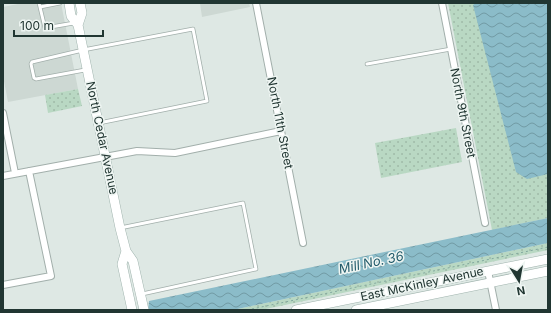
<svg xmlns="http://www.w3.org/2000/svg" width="551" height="313" font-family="Inter,sans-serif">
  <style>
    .built { fill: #cdd8d3 }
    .green { fill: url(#green-dots) }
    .water { fill: url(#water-waves) }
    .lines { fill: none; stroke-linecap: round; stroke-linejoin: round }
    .service-casing { stroke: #a2afab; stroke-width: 4.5 }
    .minor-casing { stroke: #a2afab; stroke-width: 8 }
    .secondary-casing { stroke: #9fb3ad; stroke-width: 10 }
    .path { stroke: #82a99f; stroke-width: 1; stroke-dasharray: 2 3; stroke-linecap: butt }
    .service { stroke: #fff; stroke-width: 3 }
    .minor { stroke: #fff; stroke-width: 6 }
    .secondary { stroke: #fff; stroke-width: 9 }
    .labels { text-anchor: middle; stroke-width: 3; stroke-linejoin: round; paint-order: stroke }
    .street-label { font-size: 12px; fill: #213632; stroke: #eef5f2 }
    .water-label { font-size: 13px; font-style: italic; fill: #225b6b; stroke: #eef5f2 }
  </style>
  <defs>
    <pattern id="green-dots" width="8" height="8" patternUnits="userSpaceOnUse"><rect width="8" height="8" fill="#b9d8c3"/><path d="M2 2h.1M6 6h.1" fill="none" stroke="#9fbaa8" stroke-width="1.8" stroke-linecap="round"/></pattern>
    <pattern id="water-waves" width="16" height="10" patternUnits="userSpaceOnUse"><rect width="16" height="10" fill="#8bbcc9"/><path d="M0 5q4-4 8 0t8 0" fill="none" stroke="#719aa4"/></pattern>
  </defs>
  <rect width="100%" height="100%" fill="#dee8e4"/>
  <path class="built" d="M23 3H61L78 89 8 102 3 76V7Z
    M200 3H249L250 7 202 17Z"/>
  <path class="green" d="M448 3H548V218L492 230Z
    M78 89 82 106 48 113 45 95Z
    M456 128 462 162 381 178 375 143Z
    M548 243V250L261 310H233Z"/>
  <path class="water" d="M476 3H548V174L527 179 516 172 473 5Z
    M548 218V243L233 310H148L149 301Z"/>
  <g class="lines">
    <defs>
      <path id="service" d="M39 3 45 28 74 23
        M40 7 60 3
        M367 64 451 49
        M85 70 36 79 34 78 31 64 32 62 83 50 193 29 207 101 99 123
        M120 228 243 203 256 269 142 294"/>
      <path id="minor" d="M256 3 303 243
        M442 3 485 223
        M3 113 15 173
        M3 176 137 151 175 153 281 131
        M488 271 496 310
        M3 285 51 276 29 171"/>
      <path id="secondary" d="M69 3 71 16 78 25 120 228 126 251 133 261 144 310
        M78 25 82 13 80 3
        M126 251 122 264 132 310
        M296 310 548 259
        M356 310 548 271"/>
    </defs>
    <use href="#service" class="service-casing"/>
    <use href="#minor" class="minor-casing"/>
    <use href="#secondary" class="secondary-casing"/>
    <path class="path" d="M247 310 548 247"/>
    <use href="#service" class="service"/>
    <use href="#minor" class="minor"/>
    <use href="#secondary" class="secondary"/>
  </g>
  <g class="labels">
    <g class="street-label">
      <text transform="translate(463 113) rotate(79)" y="4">North 9th Street</text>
      <text transform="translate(280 123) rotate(79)" y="4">North 11th Street</text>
      <text transform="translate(102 138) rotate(78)" y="4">North Cedar Avenue</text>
      <text transform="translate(422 284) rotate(-12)" y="4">East McKinley Avenue</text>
    </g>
    <g class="water-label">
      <text transform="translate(371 262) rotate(-12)" y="5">Mill No. 36</text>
    </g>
  </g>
  <rect width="551" height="313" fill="none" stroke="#213632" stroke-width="8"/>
  <g transform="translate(519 281) rotate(169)" stroke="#eef5f2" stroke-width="3" paint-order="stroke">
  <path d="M0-3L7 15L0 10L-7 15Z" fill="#213632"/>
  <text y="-6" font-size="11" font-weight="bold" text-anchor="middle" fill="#213632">N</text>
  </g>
  <path d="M14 30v6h89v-6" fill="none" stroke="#213632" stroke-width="2"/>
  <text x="20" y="30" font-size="12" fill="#213632" stroke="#eef5f2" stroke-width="3" paint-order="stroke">100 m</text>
</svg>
